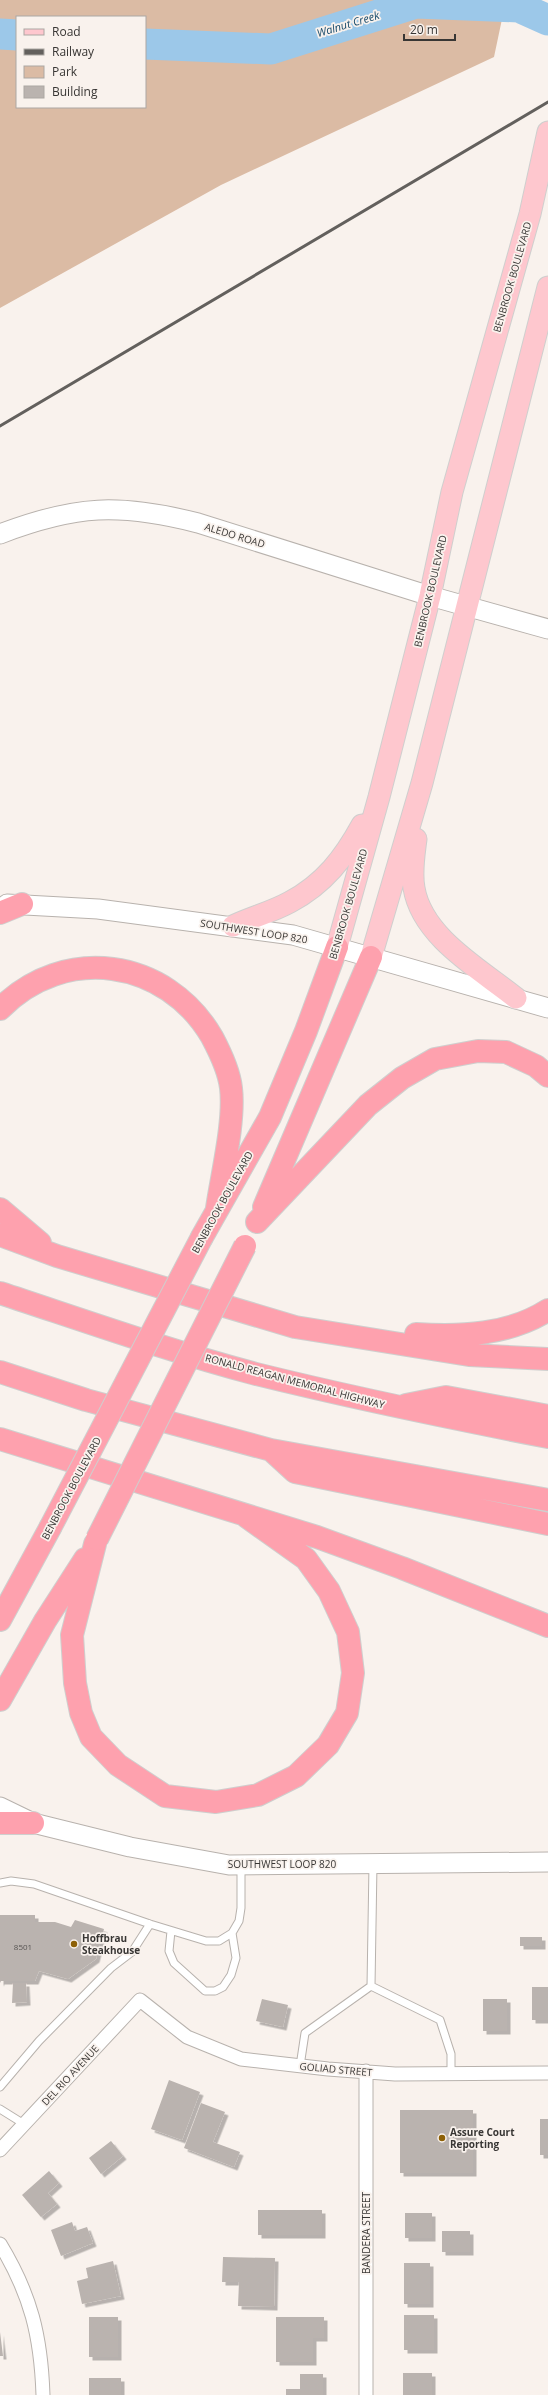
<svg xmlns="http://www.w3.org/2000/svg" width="548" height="2395" font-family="'Open Sans',sans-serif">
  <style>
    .green { fill: #dbbba4; fill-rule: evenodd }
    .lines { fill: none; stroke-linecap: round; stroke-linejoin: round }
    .river { stroke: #9cc8e9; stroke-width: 31 }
    .building { fill: #bab3af; filter: url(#shadow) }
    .lane-casing { stroke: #b8b2ad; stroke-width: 9 }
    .street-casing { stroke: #b8b2ad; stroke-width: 15 }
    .secondary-casing { stroke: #b8b2ad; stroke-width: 21 }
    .primary-casing { stroke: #cfcfce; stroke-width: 23 }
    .highway-casing { stroke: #cfcfce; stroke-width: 24 }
    .lane { stroke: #fff; stroke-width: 7 }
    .street { stroke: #fff; stroke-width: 13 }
    .secondary { stroke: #fff; stroke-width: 19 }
    .primary { stroke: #fec7ce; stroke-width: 21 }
    .highway { stroke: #fea1ae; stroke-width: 22 }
    .rail { stroke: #63605d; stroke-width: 3 }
    .highway-bridge-casing { stroke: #cfcfce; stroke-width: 24; stroke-linecap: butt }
    .highway-bridge { stroke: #fea1ae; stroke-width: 22 }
    .poi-dot { fill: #8d6006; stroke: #f9f2ed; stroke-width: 1.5 }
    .labels { text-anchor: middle; stroke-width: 3.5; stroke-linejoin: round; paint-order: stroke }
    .number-label { font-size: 8px; fill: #585553 }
    .street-label { font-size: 10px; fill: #383634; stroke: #f9f2ed }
    .poi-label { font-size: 10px; font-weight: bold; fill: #383634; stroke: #f9f2ed; text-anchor: start }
    .water-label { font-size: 11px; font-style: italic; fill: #174a6a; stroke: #f9f2ed }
  </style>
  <defs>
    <filter id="shadow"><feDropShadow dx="3.5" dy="3.5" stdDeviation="0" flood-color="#0004"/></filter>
  </defs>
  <rect width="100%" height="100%" fill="#f9f2ed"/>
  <path class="green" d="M0 0H506L494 57 221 185 0 308ZM17 17H145V107H17Z"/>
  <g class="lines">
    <path class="river" d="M0 34 17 35
      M145 44 271 49 416 3 519 7 548 20"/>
  </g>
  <path class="building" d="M0 1915H35V1922H55L71 1927 75 1920 104 1929 96 1959 68 1979 39 1971 35 1981H1L0 1983Z
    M520 1937H542V1946H520Z
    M13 1983H26L27 2002 12 2003Z
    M532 1987H548V2020H532Z
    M262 1999 288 2005 283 2027 256 2021Z
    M483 1999H507V2031H483Z
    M169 2080 200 2092 182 2140 151 2129Z
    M201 2103 225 2112 213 2142 240 2152 234 2167 184 2148Z
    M400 2110H473V2173H400Z
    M540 2119H548V2155H540Z
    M111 2141 123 2156 101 2174 89 2158Z
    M49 2171 59 2183 48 2193 57 2204 41 2217 22 2195Z
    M258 2210H322V2235H258Z
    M405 2213H432V2238H405Z
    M72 2222 75 2231 87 2227 93 2243 61 2256 51 2230Z
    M442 2231H470V2252H442Z
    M223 2257 275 2258 274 2307 238 2306 239 2282H222Z
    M113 2261 121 2296 82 2304 77 2281 88 2278 86 2268Z
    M404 2263H430V2304H404Z
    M404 2315H434V2350H404Z
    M89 2317H118V2357H89Z
    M276 2317H324V2338H313V2362H276Z
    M0 2332 3 2356H0Z
    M403 2373H432V2395H403Z
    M300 2374H323V2395H286V2389H300Z
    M89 2378H121V2395H89Z"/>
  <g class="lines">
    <defs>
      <path id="lane" d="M0 1883 11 1881 34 1884 150 1924 206 1941H219L232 1933 239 1921 241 1908V1865
        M171 1931 169 1951 174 1963 205 1991H215L223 1987 231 1975 236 1958 232 1933
        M371 1986 440 2020 451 2054V2073
        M300 2066 305 2033 371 1986 373 1864
        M0 2087 39 2041 111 1968 132 1952 150 1924
        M0 2109 24 2124"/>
      <path id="street" d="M0 2150 140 2000 187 2037 241 2059 328 2069 395 2074 548 2073
        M0 2244C31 2295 41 2336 43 2395
        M366 2395V2071"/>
      <path id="secondary" d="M0 534C76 505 119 503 198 523L430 596 548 629
        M7 904 98 909 293 935 548 1008
        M0 1807 33 1823 130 1847 229 1865 548 1862"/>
      <path id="primary" d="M416 839C414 855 411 872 414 888 422 937 480 969 516 998
        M233 926C252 917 272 912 290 902 324 884 344 858 362 825
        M337 947 379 797 430 596 452 492 530 214 548 132
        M371 957 422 783 548 287"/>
      <path id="highway" d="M0 913 22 904
        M0 1009C64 944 166 958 212 1037 220 1052 229 1070 231 1088 235 1121 222 1174 217 1208
        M264 1207 371 957
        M0 1209 40 1243
        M257 1222 368 1105 402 1078 435 1059 478 1051 506 1052 536 1066 548 1076
        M0 1235 57 1256 295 1327 469 1355 548 1359
        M202 1237 270 1117 306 1031 337 947
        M0 1293C85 1321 170 1351 256 1374 353 1398 450 1418 548 1437
        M416 1334C460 1337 509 1335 548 1310
        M0 1372 86 1400 271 1450 548 1500
        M406 1405 446 1397 548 1416
        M0 1439 317 1537 402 1568 548 1626
        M271 1450 295 1472 548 1524
        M95 1544 72 1635 75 1683 81 1713 91 1737 118 1765 165 1796 216 1802 258 1795 296 1776 328 1745 347 1713 353 1673 348 1632 329 1591 306 1559 247 1517
        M0 1620 50 1528
        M0 1700 45 1621 85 1559
        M0 1823H33"/>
    </defs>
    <use href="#lane" class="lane-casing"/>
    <use href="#street" class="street-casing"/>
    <use href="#secondary" class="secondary-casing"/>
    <use href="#primary" class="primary-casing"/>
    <use href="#highway" class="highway-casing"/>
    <use href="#lane" class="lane"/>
    <use href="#street" class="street"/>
    <use href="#secondary" class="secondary"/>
    <use href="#primary" class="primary"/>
    <use href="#highway" class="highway"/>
    <path class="rail" d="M0 426 548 102"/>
    <defs>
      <path id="highway-bridge" d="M50 1528 202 1237
        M97 1539 245 1246"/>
    </defs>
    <use href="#highway-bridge" class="highway-bridge-casing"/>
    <use href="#highway-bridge" class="highway-bridge"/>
  </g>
  <g class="poi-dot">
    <circle cx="74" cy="1944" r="4"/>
    <circle cx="442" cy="2138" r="4"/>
  </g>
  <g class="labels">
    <g class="number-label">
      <text x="23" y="1950">8501</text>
    </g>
    <g class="street-label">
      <text transform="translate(512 277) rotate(-74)" y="4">BENBROOK BOULEVARD</text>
      <text transform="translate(235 535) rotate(17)" y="4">ALEDO ROAD</text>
      <text transform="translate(430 591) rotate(-77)" y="4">BENBROOK BOULEVARD</text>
      <text transform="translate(348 904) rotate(-74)" y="4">BENBROOK BOULEVARD</text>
      <text transform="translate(254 931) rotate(9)" y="4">SOUTHWEST LOOP 820</text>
      <text transform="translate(222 1202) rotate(-61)" y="4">BENBROOK BOULEVARD</text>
      <text transform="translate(295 1381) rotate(15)" y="4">RONALD REAGAN MEMORIAL HIGHWAY</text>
      <text transform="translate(71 1488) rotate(-62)" y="4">BENBROOK BOULEVARD</text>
      <text x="282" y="1868">SOUTHWEST LOOP 820</text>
      <text transform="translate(336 2069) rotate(5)" y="4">GOLIAD STREET</text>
      <text transform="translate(70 2075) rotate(-47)" y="4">DEL RIO AVENUE</text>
      <text transform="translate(366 2233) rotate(-90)" y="4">BANDERA STREET</text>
    </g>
    <g class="poi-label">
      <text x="82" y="1942">Hoffbrau<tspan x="82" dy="12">Steakhouse</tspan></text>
      <text x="450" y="2136">Assure Court<tspan x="450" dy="12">Reporting</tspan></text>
    </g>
    <g class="water-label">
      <text transform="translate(348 24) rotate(-17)" y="4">Walnut Creek</text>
    </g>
  </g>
  <rect x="16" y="16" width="130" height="92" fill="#f9f2ed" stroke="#aca7a3"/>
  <rect x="24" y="29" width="20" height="6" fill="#fec7ce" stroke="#aca7a3"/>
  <text x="52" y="36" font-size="12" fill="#383634">Road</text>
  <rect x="24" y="49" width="20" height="6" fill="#63605d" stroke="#aca7a3"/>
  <text x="52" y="56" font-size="12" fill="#383634">Railway</text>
  <rect x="24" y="66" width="20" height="12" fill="#dbbba4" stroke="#aca7a3"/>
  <text x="52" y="76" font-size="12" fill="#383634">Park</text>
  <rect x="24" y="86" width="20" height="12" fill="#bab3af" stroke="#aca7a3"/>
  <text x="52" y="96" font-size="12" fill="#383634">Building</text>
  <path d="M404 34v6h51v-6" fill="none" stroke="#383634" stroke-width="2"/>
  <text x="410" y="34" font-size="12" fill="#383634" stroke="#f9f2ed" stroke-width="3" paint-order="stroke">20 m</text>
</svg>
